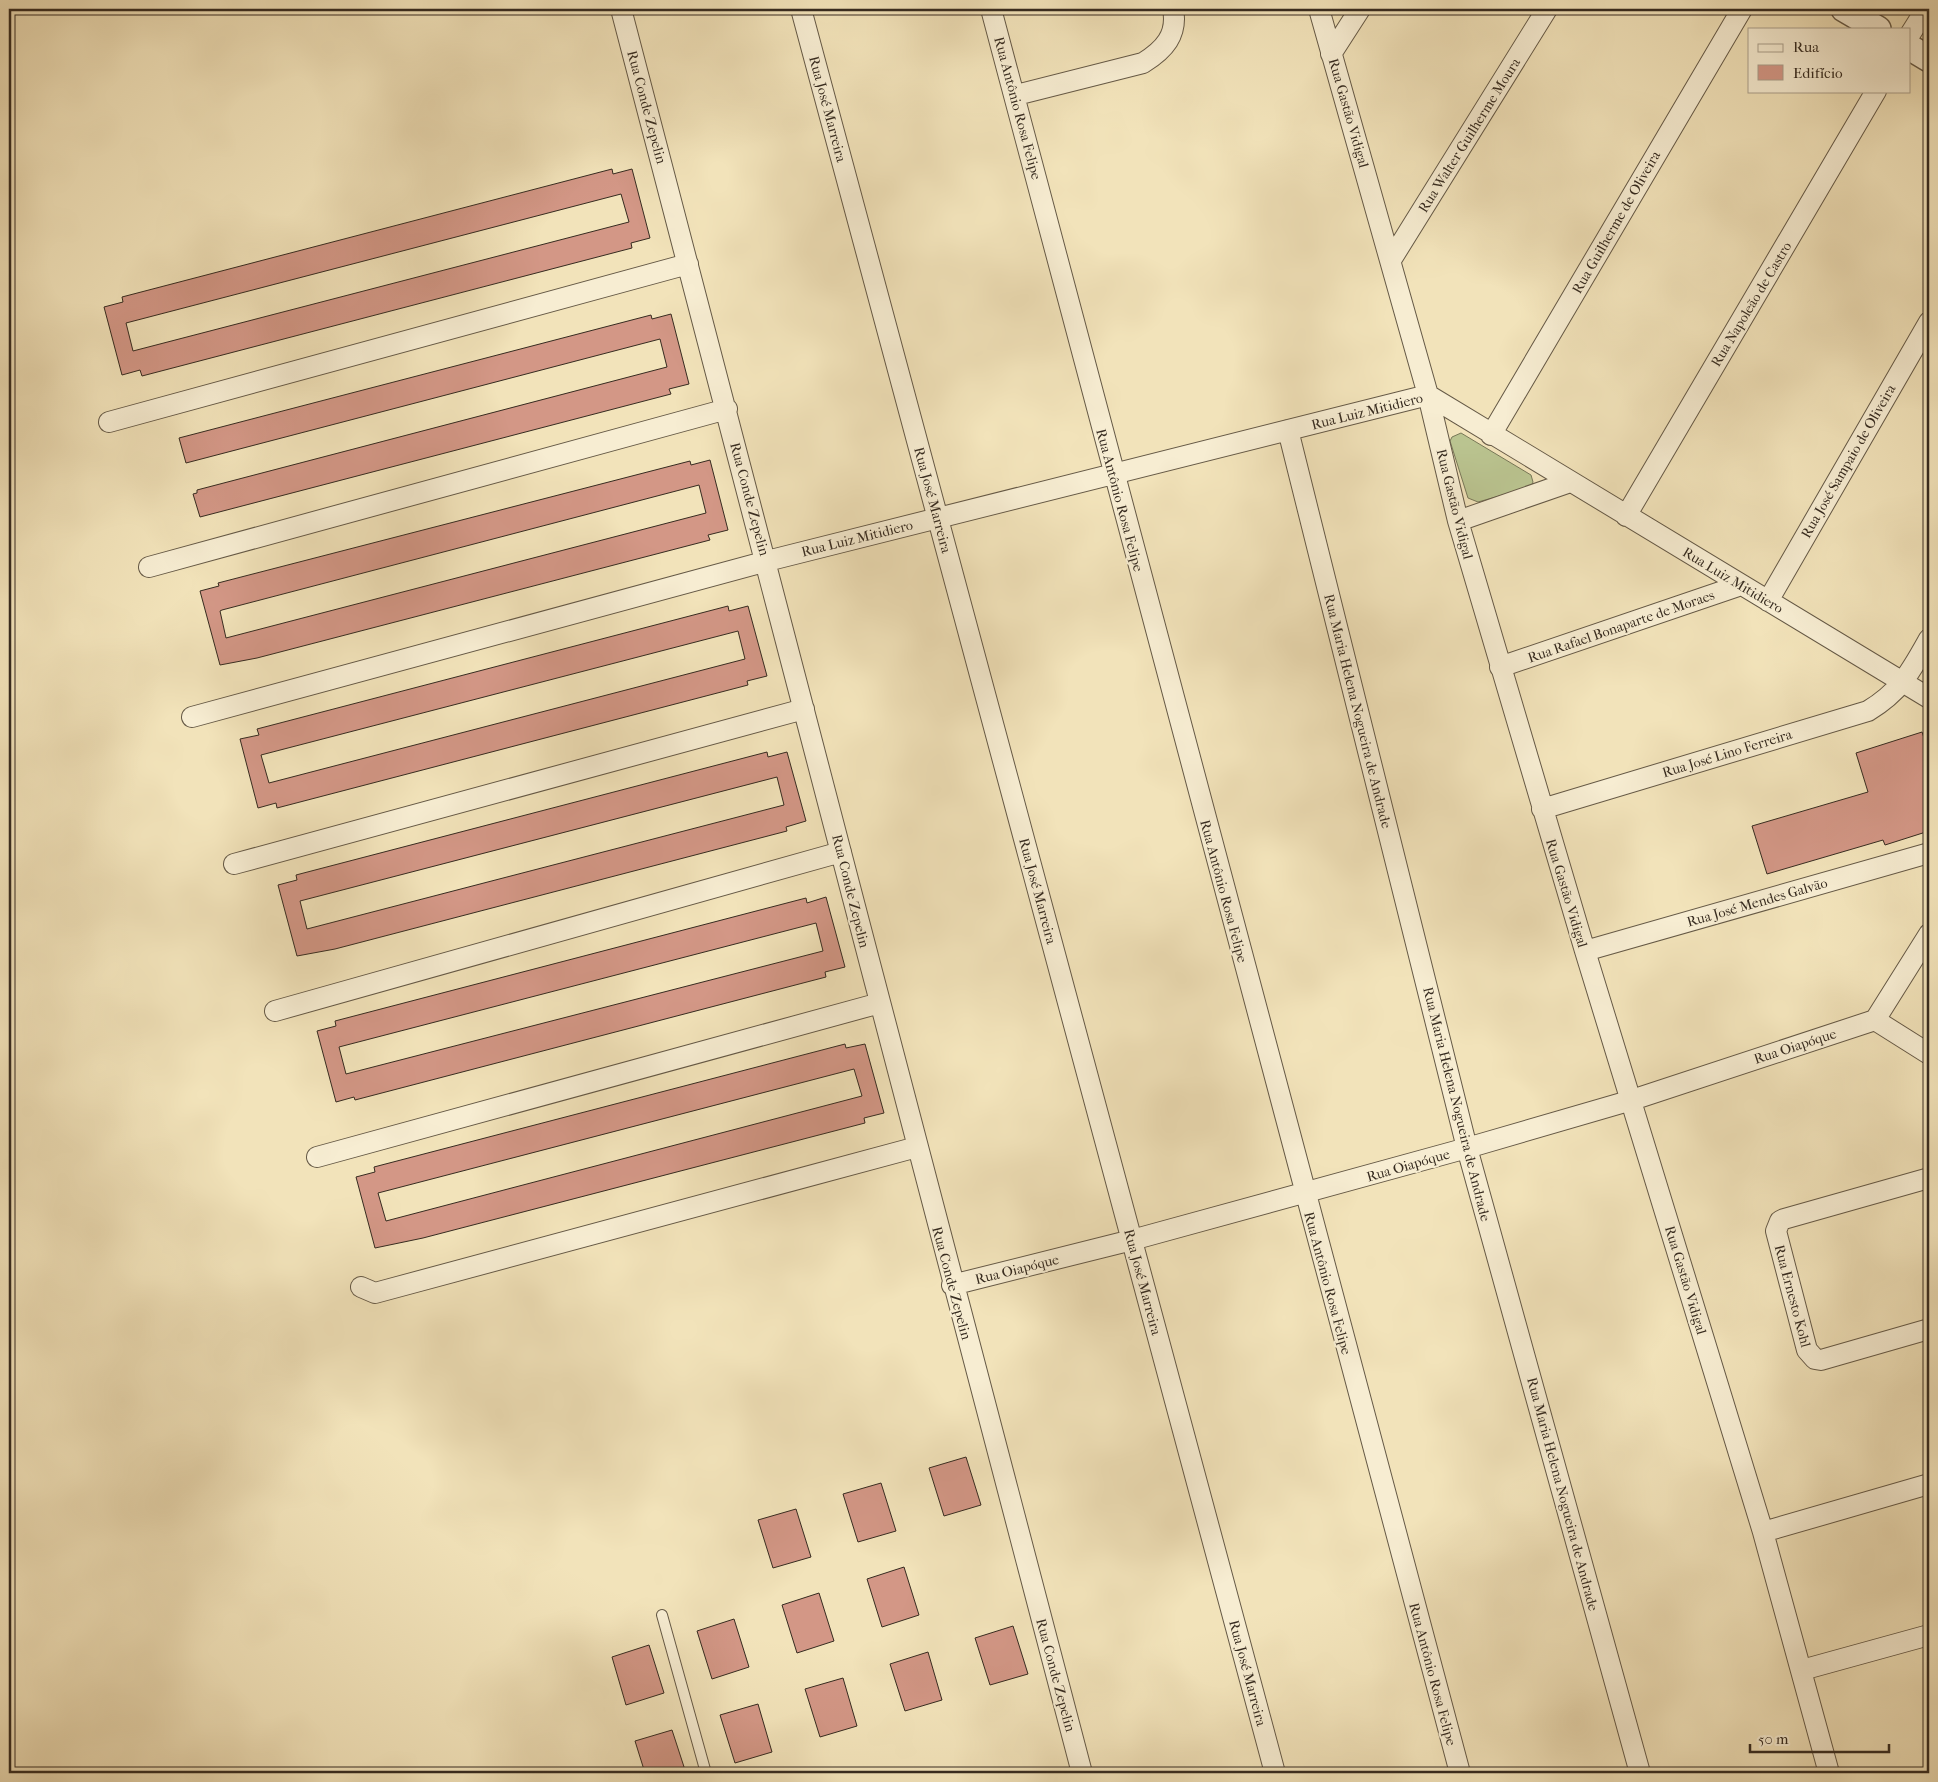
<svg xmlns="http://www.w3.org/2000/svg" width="1938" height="1782" font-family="'IM FELL French Canon',serif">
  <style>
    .green { fill: #bac490; stroke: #787858 }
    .building { fill: #d39786; stroke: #362b20; fill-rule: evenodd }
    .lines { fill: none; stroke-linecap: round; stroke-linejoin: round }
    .service-casing { stroke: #655946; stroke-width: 12 }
    .minor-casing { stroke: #655946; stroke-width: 22 }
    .tertiary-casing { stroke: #655946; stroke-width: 28 }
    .service { stroke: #f7edd2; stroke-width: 10 }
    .minor { stroke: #f7edd2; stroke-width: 20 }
    .tertiary { stroke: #f7edd2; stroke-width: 25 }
    .labels { text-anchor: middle; stroke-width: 4; stroke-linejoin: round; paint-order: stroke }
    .street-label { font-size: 14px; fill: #362b20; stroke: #f7edd2 }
  </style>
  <rect width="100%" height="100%" fill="#f2e3ba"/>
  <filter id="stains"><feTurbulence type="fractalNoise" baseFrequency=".004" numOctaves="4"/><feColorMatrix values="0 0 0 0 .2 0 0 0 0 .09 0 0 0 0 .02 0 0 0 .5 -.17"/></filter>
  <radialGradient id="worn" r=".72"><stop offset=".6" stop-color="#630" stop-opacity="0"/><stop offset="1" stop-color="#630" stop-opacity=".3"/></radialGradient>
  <path class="green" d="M1461 433 1531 475 1533 482 1531 487 1478 502 1468 498 1450 441 1452 437Z"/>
  <path class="building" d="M612 169 613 174 632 169 650 238 631 243 632 248 142 376 140 370 122 375 104 307 123 302 122 297ZM621 194 629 222 133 351 126 323Z
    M671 314 689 384 669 389 671 394 200 517 193 494 197 493V490L667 367 660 339 186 463 179 438 651 315 652 319Z
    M710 460 728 530 708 535 710 540 257 658 220 665 200 591 219 586 218 583 690 461 691 465ZM699 485 706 513 226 638 220 611 222 610Z
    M728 606 729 611 748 606 767 676 747 681 748 685 277 808 276 803 258 808 240 739 259 735 257 729ZM738 631 745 659 269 783 261 755Z
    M1922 732 1929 753V831L1885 845 1883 840 1767 874 1752 826 1868 792 1856 753Z
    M767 752 768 757 787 752 806 821 786 827 787 831 335 949 297 956 278 885 297 880 296 875ZM777 777 784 805 307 929 300 901Z
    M826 897 845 967 825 972 826 977 355 1100 354 1097 336 1102 317 1031 336 1026 335 1021 806 898 807 903ZM816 923 823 951 346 1074 339 1047Z
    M845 1044 846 1048 865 1044 884 1113 864 1118 865 1123 423 1238 375 1248 356 1177 375 1172 374 1167ZM854 1069 862 1096 386 1221 378 1193Z
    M966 1457 981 1505 944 1516 929 1468Z
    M881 1483 896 1531 858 1542 843 1494Z
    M796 1509 811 1557 773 1568 758 1520Z
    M904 1567 919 1615 882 1627 867 1579Z
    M819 1593 834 1641 797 1653 782 1605Z
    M734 1619 749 1667 712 1679 697 1631Z
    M1013 1626 1028 1674 990 1685 975 1638Z
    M649 1645 664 1693 626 1705 612 1657Z
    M928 1652 942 1700 905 1711 890 1664Z
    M843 1678 857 1726 820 1737 805 1689Z
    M758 1704 772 1752 735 1763 720 1715Z
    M672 1730 686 1773H645L635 1741Z"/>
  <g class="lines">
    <defs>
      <path id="service" d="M662 1615 706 1773"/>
      <path id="minor" d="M621 9C776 596 926 1186 1082 1773
        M801 9 1275 1773
        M991 9 1460 1773
        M1319 9 1428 395 1458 521 1585 951 1763 1532 1829 1773
        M1909 36 1926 9
        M1331 54 1360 9
        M1016 95 1143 63C1164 50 1178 35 1173 9
        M1391 260 1547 9
        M109 422 688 264
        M1288 430 1467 1148 1640 1773
        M1491 435 1742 9
        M1626 516 1876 91
        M1458 521 1570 482
        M149 567 727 409
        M1768 601 1929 322
        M1500 667 1741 585
        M192 717 767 561 1428 395 1929 698
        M1542 809 1868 711C1901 691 1911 671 1929 639
        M234 864 804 709
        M1585 951 1929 853
        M275 1011 841 852
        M1875 1020 1929 1054
        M317 1157 880 1003
        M1929 1178 1784 1219 1780 1221 1776 1231 1807 1350 1815 1359 1821 1360 1929 1329
        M952 1285 1132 1240 1467 1148 1632 1100 1875 1020 1929 934
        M361 1287 375 1293 917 1147
        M1763 1532 1929 1484
        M1802 1670 1929 1635"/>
      <path id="tertiary" d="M1844 9 1878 29
        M1909 47 1929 59"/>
    </defs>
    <use href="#service" class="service-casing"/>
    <use href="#minor" class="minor-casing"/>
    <use href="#tertiary" class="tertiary-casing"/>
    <use href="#service" class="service"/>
    <use href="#minor" class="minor"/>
    <use href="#tertiary" class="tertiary"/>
  </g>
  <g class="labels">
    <g class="street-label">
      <text transform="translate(647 107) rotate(75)" y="5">Rua Conde Zepelin</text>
      <text transform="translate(1018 108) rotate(75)" y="5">Rua Antônio Rosa Felipe</text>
      <text transform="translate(828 109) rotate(75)" y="5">Rua José Marreira</text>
      <text transform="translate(1349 113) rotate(74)" y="5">Rua Gastão Vidigal</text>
      <text transform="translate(1469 135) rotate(-58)" y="5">Rua Walter Guilherme Moura</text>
      <text transform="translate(1616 222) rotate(-60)" y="5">Rua Guilherme de Oliveira</text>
      <text transform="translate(1751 304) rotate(-59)" y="5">Rua Napoleão de Castro</text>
      <text transform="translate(1367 411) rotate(-14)" y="5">Rua Luiz Mitidiero</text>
      <text transform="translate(1848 461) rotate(-60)" y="5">Rua José Sampaio de Oliveira</text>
      <text transform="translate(750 499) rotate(75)" y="5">Rua Conde Zepelin</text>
      <text transform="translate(933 500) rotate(75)" y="5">Rua José Marreira</text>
      <text transform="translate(1120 500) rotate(75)" y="5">Rua Antônio Rosa Felipe</text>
      <text transform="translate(1455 504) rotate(76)" y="5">Rua Gastão Vidigal</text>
      <text transform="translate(857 538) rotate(-14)" y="5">Rua Luiz Mitidiero</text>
      <text transform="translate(1733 580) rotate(31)" y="5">Rua Luiz Mitidiero</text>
      <text transform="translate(1621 626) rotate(-19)" y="5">Rua Rafael Bonaparte de Moraes</text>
      <text transform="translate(1358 711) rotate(76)" y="5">Rua Maria Helena Nogueira de Andrade</text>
      <text transform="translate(1727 753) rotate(-17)" y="5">Rua José Lino Ferreira</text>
      <text transform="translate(851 891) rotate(76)" y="5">Rua Conde Zepelin</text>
      <text transform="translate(1038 891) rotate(75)" y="5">Rua José Marreira</text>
      <text transform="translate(1224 891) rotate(75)" y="5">Rua Antônio Rosa Felipe</text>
      <text transform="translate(1567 893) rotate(73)" y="5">Rua Gastão Vidigal</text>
      <text transform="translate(1757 902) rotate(-16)" y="5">Rua José Mendes Galvão</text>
      <text transform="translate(1795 1046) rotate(-18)" y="5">Rua Oiapóque</text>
      <text transform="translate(1457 1104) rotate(76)" y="5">Rua Maria Helena Nogueira de Andrade</text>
      <text transform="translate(1408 1165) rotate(-16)" y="5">Rua Oiapóque</text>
      <text transform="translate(1017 1269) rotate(-14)" y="5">Rua Oiapóque</text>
      <text transform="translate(1686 1280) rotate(73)" y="5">Rua Gastão Vidigal</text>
      <text transform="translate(1143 1282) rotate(75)" y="5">Rua José Marreira</text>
      <text transform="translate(952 1283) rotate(75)" y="5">Rua Conde Zepelin</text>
      <text transform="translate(1328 1283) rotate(75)" y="5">Rua Antônio Rosa Felipe</text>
      <text transform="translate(1793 1296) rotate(75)" y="5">Rua Ernesto Kohl</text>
      <text transform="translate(1563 1494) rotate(75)" y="5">Rua Maria Helena Nogueira de Andrade</text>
      <text transform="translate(1248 1673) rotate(75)" y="5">Rua José Marreira</text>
      <text transform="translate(1433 1674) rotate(75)" y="5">Rua Antônio Rosa Felipe</text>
      <text transform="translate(1056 1675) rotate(75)" y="5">Rua Conde Zepelin</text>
    </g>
  </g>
  <rect width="1938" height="1782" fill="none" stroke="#f2e3ba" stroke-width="30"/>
  <rect x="10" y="10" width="1918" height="1762" fill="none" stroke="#362b20" stroke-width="2.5"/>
  <rect x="15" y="15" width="1908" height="1752" fill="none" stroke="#362b20"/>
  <rect x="1748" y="28" width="162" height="65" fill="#f7edd2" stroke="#aa9f8b"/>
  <rect x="1758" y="44" width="25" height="8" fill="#f7edd2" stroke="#aa9f8b"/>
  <text x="1793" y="52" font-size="15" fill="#362b20">Rua</text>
  <rect x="1758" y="65" width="25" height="15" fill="#d39786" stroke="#aa9f8b"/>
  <text x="1793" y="78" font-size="15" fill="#362b20">Edifício</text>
  <path d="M1750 1744v8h139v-8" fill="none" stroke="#362b20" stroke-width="2.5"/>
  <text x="1758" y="1744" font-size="15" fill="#362b20" stroke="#f7edd2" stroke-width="4" paint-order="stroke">50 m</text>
  <rect width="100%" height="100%" filter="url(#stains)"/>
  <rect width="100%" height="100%" fill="url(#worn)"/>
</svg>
